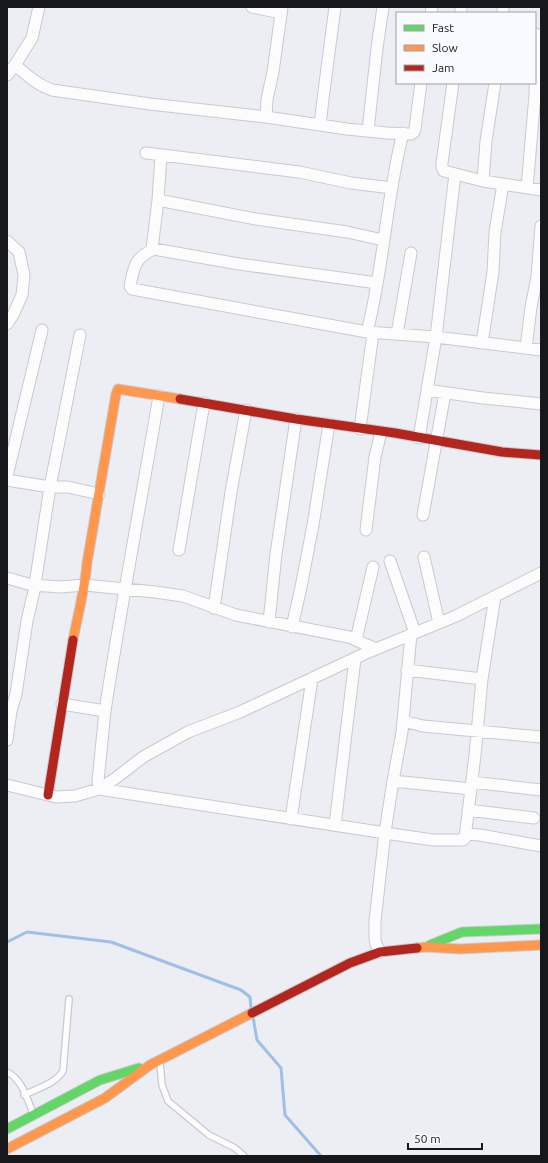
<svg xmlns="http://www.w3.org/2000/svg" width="548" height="1163" font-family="Ubuntu,sans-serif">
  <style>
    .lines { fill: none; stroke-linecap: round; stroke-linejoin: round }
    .stream { stroke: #a0bfe5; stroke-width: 3 }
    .lane-casing { stroke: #c8cacf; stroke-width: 8 }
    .street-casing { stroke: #c8cacf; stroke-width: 13 }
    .fast-casing { stroke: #c8cacf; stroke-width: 11 }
    .slow-casing { stroke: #c8cacf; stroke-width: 11 }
    .jam-casing { stroke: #c8cacf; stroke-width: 11 }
    .lane { stroke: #fcfcfd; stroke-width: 5.5 }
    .street { stroke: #fcfcfd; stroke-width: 11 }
    .fast { stroke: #63d668; stroke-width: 9 }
    .slow { stroke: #ff974d; stroke-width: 9 }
    .jam { stroke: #b3261e; stroke-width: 9 }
  </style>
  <rect width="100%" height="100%" fill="#eceef4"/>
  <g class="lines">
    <path class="stream" d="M7 942 27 932 111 942 241 990 250 997 251 1008
      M253 1017 257 1040 281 1068 285 1115 321 1156"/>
    <defs>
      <path id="lane" d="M160 1063 162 1085 168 1101 209 1135 235 1148 244 1156
        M7 1072C22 1079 27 1099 33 1113
        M24 1095C38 1088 55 1084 63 1071L69 999"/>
      <path id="street" d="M252 7 281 13
        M282 7 273 72 267 99 266 117 347 129 387 133 411 134 414 132 415 129 421 83
        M431 13 432 7
        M461 13V7
        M503 13V7
        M15 65C27 75 37 85 52 90L150 104 266 117
        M7 75 15 65 32 38 39 7
        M453 83 442 163V167L444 171 483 181 541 190
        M320 125 323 99 335 7
        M368 131 377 48 383 7
        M146 153 299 172 351 183 392 188
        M483 181 486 141 495 83
        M527 188 535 95 536 34
        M158 200 256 219 347 232 383 240
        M7 241 19 252 24 275 22 295 13 315 7 324
        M152 249 158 200 161 155
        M377 283 239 264 154 249C135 258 134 266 130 286L132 289 367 332 436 337 541 350
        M367 332C384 267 386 198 403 133
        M397 334 411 253
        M482 343 493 272 495 232 503 184
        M526 348 531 307 537 277 541 226
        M427 390 483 398 541 404
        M360 429 373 333
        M419 438 436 337 455 174
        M7 476 42 330
        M7 480 50 487H68L99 494
        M423 515 445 393
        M366 530 375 457 381 432
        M179 550 204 403
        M424 557 439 623
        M390 561 415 633
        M7 578 32 585 60 587 85 585 155 592 183 596 236 615 349 637 376 649
        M214 608 231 492 246 410
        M269 622 276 554 296 419
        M292 627 301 587 313 525 329 424
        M356 640 373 567
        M407 670 482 679
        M62 704 105 711 98 781 99 789 405 836 433 840H463L465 838 475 755 482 679 495 596
        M105 711C121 606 141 501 159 396
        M403 721 423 726 541 737
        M7 740 11 711 16 694 27 621 34 591 50 487 80 335
        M393 781 402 732 411 634
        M472 782 541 790
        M7 785 56 797 75 796 99 789 116 778 143 757 188 732 240 712 364 654 456 616 541 573
        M468 810 534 818
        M291 819 312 679
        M335 825 355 659
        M465 834 480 835 541 846
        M380 952 376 944 375 939V921L385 832 393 781 471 789"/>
      <path id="fast" d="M430 945 462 932 541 929
        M7 1129 100 1080 139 1068"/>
      <path id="slow" d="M73 640C78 614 85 589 87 563L116 394 118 389 180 399
        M417 948 426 947 460 949 541 945
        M7 1149 105 1098 150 1065 252 1013"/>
      <path id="jam" d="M180 399 296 419 395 433 502 452 541 455
        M48 795 73 640
        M252 1013 350 963 380 952 417 948"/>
    </defs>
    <use href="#lane" class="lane-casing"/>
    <use href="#street" class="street-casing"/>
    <use href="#fast" class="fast-casing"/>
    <use href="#slow" class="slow-casing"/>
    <use href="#jam" class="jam-casing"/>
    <use href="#lane" class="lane"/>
    <use href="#street" class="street"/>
    <use href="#fast" class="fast"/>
    <use href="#slow" class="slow"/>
    <use href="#jam" class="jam"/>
  </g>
  <rect width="548" height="1163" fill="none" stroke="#16181c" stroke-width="16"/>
  <rect x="396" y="12" width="140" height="72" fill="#f8faff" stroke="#9ea0a4"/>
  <rect x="404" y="25" width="20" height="6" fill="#63d668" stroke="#9ea0a4"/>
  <text x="432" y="32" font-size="12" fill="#16181c">Fast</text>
  <rect x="404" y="45" width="20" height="6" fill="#ff974d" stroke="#9ea0a4"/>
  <text x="432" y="52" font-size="12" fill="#16181c">Slow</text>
  <rect x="404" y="65" width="20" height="6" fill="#b3261e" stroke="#9ea0a4"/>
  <text x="432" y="72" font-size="12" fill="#16181c">Jam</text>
  <path d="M408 1143v6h74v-6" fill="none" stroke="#16181c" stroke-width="2"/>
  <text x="414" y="1143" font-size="12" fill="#16181c" stroke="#f8faff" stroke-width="3" paint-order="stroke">50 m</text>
</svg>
